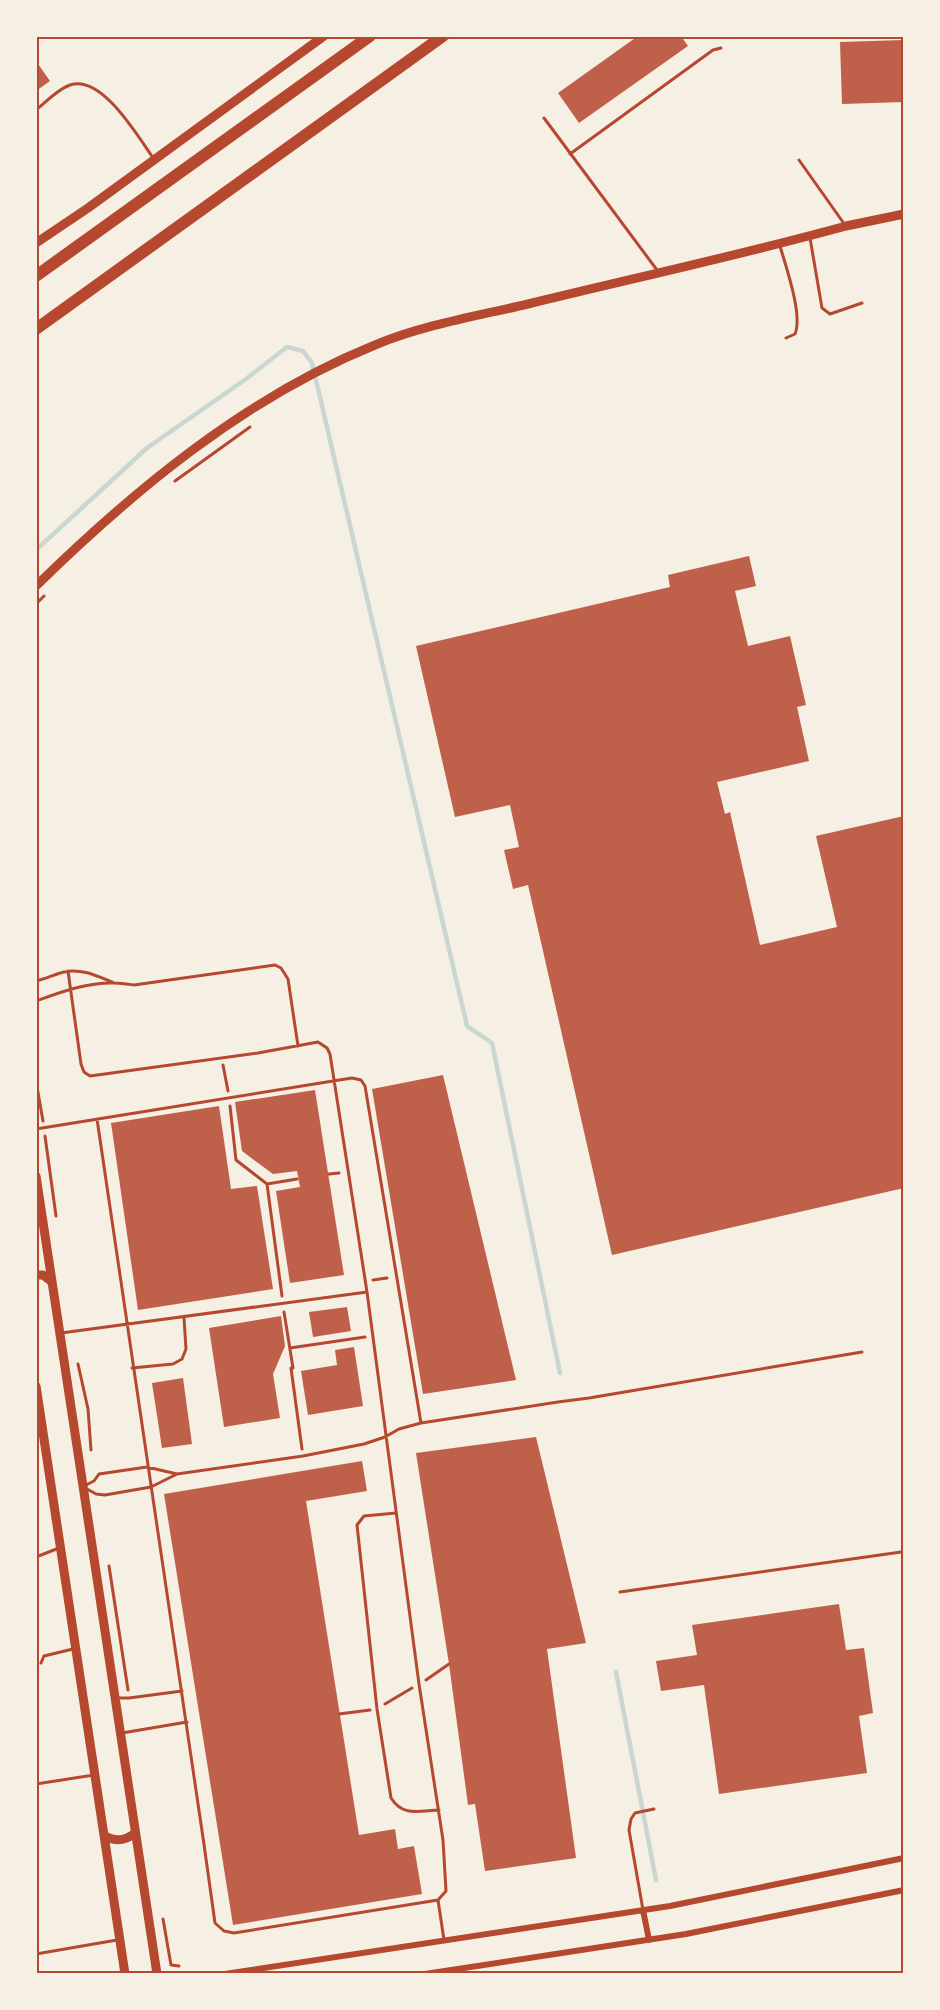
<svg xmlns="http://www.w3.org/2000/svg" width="940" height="2010" font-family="'Fira Sans Condensed',sans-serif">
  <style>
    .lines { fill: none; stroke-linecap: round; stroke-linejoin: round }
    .stream { stroke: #c9d6d2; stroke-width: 4.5 }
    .building { fill: #bf614a }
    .path { stroke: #b5482f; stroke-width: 3 }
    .service { stroke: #b5482f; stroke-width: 3 }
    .minor { stroke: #b5482f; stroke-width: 6 }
    .secondary { stroke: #b5482f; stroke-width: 9 }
    .motorway { stroke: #b5482f; stroke-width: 12 }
    .neatline { fill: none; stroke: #b5482f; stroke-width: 2 }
  </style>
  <rect width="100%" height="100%" fill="#f6efe4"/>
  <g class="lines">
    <path class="stream" d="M36 550 147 448 246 379 287 347 303 351 312 363 467 1026 492 1043 560 1373
      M616 1672 656 1880"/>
  </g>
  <path class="building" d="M638 36H681L688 46 579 123 558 93Z
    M904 40V102L842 104 840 42Z
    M36 61 50 81 36 91Z
    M749 556 756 586 735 591 748 646 790 636 806 705 797 707 809 761 717 782 725 814 730 812 760 945 837 927 816 836 904 816V1188L612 1255 528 885 513 889 504 850 519 847 510 805 455 817 416 646 670 587 668 575Z
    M443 1075 516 1380 423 1394 372 1089Z
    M315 1090 344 1275 290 1283 276 1191 300 1187 297 1171 273 1174 242 1151 235 1102Z
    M219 1106 231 1189 257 1186 273 1289 138 1310 111 1123Z
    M347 1307 351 1331 313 1337 309 1312Z
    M281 1316 285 1346 273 1374 280 1418 224 1427 209 1328Z
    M354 1347 363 1406 308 1415 301 1371 337 1365 335 1350Z
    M183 1378 192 1444 162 1448 152 1383Z
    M536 1437 586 1643 547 1649 576 1858 485 1871 475 1804 468 1805 449 1664 416 1453Z
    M362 1461 367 1491 306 1501 359 1835 395 1829 398 1849 414 1846 422 1894 233 1925 164 1494Z
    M839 1604 846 1650 864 1648 873 1713 859 1716 867 1773 719 1794 704 1685 661 1691 656 1661 697 1655 692 1625Z"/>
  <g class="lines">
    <path class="path" d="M175 481 250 427
      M36 604 44 596
      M223 1065 228 1091
      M36 1081 43 1121
      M230 1106 236 1160 267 1184 282 1296
      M45 1136 56 1216
      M329 1174 339 1173
      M267 1184 297 1179
      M373 1280 387 1278
      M284 1312 293 1368H291L302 1449
      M290 1348 365 1337
      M78 1364 88 1409 91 1450
      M109 1566 128 1690
      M426 1680 449 1664
      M385 1704 412 1688
      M339 1714 370 1710
      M163 1919 171 1965 179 1966"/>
    <path class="service" d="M36 110C46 102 58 89 70 85 102 74 138 137 154 159
      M544 118 657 270
      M570 154 713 50 721 48
      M799 160 845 225
      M810 238 822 308 830 314 862 303
      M780 246C786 267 803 315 795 334L786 338
      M68 971 81 1064 84 1072 90 1076 258 1053 318 1042 327 1048 330 1054 367 1292 419 1684 443 1840 446 1891 438 1900 234 1933 224 1931 215 1923C178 1655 135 1388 97 1119
      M36 981C46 979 55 974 64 972 81 968 97 976 112 982
      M36 1001C61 992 87 982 115 983 121 983 127 984 134 985L275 965 281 968 288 979 298 1046
      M36 1129 333 1081 352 1078 361 1080 365 1086 421 1423
      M61 1333 367 1292
      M132 1368 173 1364 182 1359 186 1349 184 1318
      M84 1486 94 1481 99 1474 147 1467 177 1474
      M87 1489 96 1494 105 1495 151 1487 177 1474 303 1456 364 1444 385 1437 399 1429 421 1423 558 1402 589 1398 862 1352
      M396 1513 364 1516 357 1525 377 1709 391 1798C403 1817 419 1811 439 1810
      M36 1557 59 1548
      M620 1592 901 1552
      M41 1663 44 1656 73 1649
      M118 1698H129L182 1691
      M122 1733 187 1722
      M36 1784 94 1775
      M438 1900 444 1940
      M643 1910 629 1830 631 1819 635 1813 654 1809
      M36 1954 117 1940"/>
    <path class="minor" d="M643 1910 649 1940
      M225 1974 670 1906 904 1858
      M425 1974 686 1934 904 1890"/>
    <path class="secondary" d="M36 243 88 208 324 36
      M36 586C134 490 246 397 375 345 423 325 477 316 528 304 634 278 741 255 846 226L904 214
      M36 1176 157 1974
      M36 1275H43L52 1282
      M36 1386 125 1974
      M105 1836C116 1842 125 1841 135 1833"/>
    <path class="motorway" d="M36 276 370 36
      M36 329 443 36"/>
  </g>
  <rect width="940" height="2010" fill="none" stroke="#f6efe4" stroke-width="75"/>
  <rect x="38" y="38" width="864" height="1934" class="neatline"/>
</svg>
